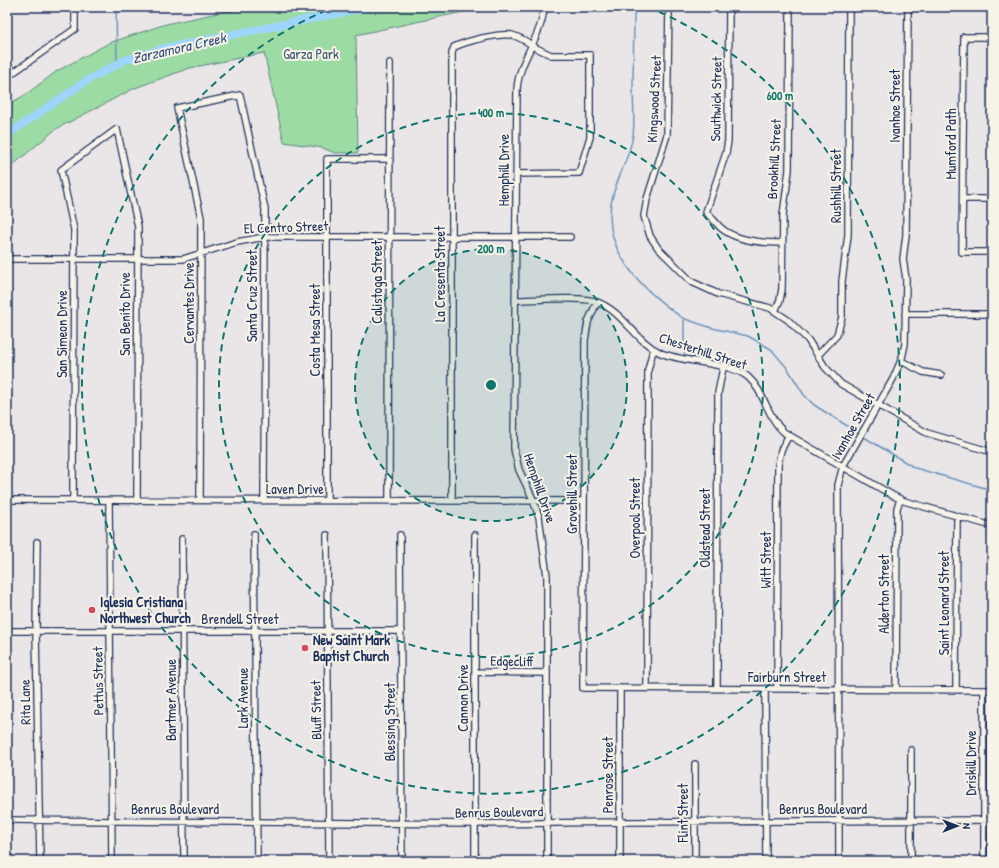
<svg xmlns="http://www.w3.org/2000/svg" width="999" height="868" font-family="'Patrick Hand',sans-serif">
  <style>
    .green { fill: #9cdba3; stroke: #5c8580 }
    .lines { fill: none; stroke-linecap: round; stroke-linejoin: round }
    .stream { stroke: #6a93bd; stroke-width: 1.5 }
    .river { stroke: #9ed5fd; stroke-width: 8 }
    .minor-casing { stroke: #1b2f5e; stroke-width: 8 }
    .minor { stroke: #f7f3e8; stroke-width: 5.5 }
    .ring { fill: none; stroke: #0f766e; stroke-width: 2; stroke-dasharray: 7 5 }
    .poi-dot { fill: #d1495b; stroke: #f7f3e8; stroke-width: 1.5 }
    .labels { text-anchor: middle; stroke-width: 4; stroke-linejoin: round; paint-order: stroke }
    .park-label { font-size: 14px; fill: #3b5a6f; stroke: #f7f3e8 }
    .street-label { font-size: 14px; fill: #1b2f5e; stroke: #f7f3e8 }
    .poi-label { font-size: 14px; font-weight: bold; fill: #1b2f5e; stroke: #f7f3e8; text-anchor: start }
    .water-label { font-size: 15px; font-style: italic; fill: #35507e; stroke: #f7f3e8 }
    .centre { fill: #0f766e; stroke: #f7f3e8; stroke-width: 2 }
    .ring-label { font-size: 12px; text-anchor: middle; font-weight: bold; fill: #0f766e; stroke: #f7f3e8; stroke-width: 4; stroke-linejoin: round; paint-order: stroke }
  </style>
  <rect width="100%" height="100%" fill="#eae6e7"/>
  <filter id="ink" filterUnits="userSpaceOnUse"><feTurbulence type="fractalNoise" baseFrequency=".025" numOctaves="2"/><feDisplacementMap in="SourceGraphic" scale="8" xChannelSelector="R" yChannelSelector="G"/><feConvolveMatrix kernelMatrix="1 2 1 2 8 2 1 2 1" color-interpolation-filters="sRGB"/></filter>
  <g filter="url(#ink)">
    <path class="green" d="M246 7H486L356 35 358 153H334L323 148 284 142 264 53 190 68 135 88 56 129 7 170V105L25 95 57 71 109 43 166 24Z"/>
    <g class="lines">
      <path class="stream" d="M116 7 117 65
        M634 7C634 34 633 62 633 89 633 104 635 120 633 135 630 157 617 177 612 199 600 251 646 293 684 319V354
        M685 319 712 328 748 336 771 349 788 369 804 395 814 405 857 432
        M864 437 915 468 992 490"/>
      <path class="river" d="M7 135 86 81 125 60 161 49 370 7"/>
      <defs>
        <path id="minor" d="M544 7C542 37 519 59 517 89L514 449 519 470 532 497 539 517 547 576V861
          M669 7 667 135 647 199 644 216 650 236 658 248 692 282 718 294 770 308 788 320 808 340 825 367 841 384 927 433 992 452
          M729 7 728 141 726 153 706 212C711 217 716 223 721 228 736 241 764 243 782 243
          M992 37H964L962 252H992
          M7 77 75 29V7
          M516 174 579 173 590 137V55H551L532 46
          M963 199H992
          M7 259H183L237 242 265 237H570
          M515 300C533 300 583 296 597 302 624 312 635 341 661 353 685 363 730 362 748 377 765 392 767 418 785 433L892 495 904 501 992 526
          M597 302 588 322 585 340 583 688 992 690
          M775 311 780 300 782 289 783 215 789 170 790 7
          M905 314H992
          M818 355 837 335 842 317V281L848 235 849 7
          M901 361 923 372 941 375
          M7 500 584 501
          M73 500 74 230 61 170 117 129 138 227 137 501
          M200 500 201 218 177 108 240 95 265 209 264 501
          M327 500V159H389
          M109 501 112 861
          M389 501 390 63
          M452 501V53L454 47C467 41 498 33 512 35 519 37 526 41 532 45
          M254 534 257 861
          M327 535 329 861
          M400 535 402 861
          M475 535V861
          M182 539 184 861
          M37 542 36 631 40 861
          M7 631H401
          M475 672 547 673
          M620 688V861
          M647 688 648 370 652 354 655 350
          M717 688 718 393 723 368
          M765 689 766 861
          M777 689 778 465 781 450 789 435
          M896 690 897 508 900 500
          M956 690 957 516
          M911 750V861
          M695 764V861
          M7 820 476 824 620 822 992 820
          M839 861 838 485 843 466 893 379 902 358 905 344 906 279 903 259 906 235 908 7
          M984 861V690"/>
      </defs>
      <use href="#minor" class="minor-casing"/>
      <use href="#minor" class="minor"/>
    </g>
  </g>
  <circle cx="491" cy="385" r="136" fill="#0f766e" fill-opacity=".12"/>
  <g class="ring">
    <circle cx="491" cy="385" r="136"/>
    <circle cx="491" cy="385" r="272"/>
    <path d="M648 7A409 409 0 1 1 334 7"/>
  </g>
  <g class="poi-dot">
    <circle cx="92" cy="610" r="4"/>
    <circle cx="305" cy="648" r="4"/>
  </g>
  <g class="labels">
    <g class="park-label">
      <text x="311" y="59">Garza Park</text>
    </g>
    <g class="street-label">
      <text transform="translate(654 99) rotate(-87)" y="5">Kingswood Street</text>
      <text transform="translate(716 99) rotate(-89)" y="5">Southwick Street</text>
      <text transform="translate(895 106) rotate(-90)" y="5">Ivanhoe Street</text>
      <text transform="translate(951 144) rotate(-90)" y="5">Mumford Path</text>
      <text transform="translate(774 159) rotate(-87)" y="5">Brookhill Street</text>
      <text transform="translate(504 170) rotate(-90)" y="5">Hemphill Drive</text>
      <text transform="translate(836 186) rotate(-90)" y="5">Rushhill Street</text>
      <text transform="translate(286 227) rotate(-2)" y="5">El Centro Street</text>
      <text transform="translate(440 274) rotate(-90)" y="5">La Cresenta Street</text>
      <text transform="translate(377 282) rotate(-90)" y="5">Calistoga Street</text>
      <text transform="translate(252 296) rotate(-90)" y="5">Santa Cruz Street</text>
      <text transform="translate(189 303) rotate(-90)" y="5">Cervantes Drive</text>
      <text transform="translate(125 314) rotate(-90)" y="5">San Benito Drive</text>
      <text transform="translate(315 330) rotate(-90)" y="5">Costa Mesa Street</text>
      <text transform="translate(62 334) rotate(-90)" y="5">San Simeon Drive</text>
      <text transform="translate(703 351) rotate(18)" y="5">Chesterhill Street</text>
      <text transform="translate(853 426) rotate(-60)" y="5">Ivanhoe Street</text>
      <text transform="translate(540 488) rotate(71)" y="5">Hemphill Drive</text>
      <text x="295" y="494">Laven Drive</text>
      <text transform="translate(572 494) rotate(-90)" y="5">Grovehill Street</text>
      <text transform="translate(635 518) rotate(-90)" y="5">Overpool Street</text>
      <text transform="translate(705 528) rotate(-90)" y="5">Oldstead Street</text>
      <text transform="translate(766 560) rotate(-90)" y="5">Witt Street</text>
      <text transform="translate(884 594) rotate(-90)" y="5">Alderton Street</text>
      <text transform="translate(944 603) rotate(-90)" y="5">Saint Leonard Street</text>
      <text x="240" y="624">Brendell Street</text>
      <text transform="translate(512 661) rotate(1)" y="5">Edgecliff</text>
      <text x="787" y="682">Fairburn Street</text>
      <text transform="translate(98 681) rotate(-91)" y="5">Pettus Street</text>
      <text transform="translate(243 698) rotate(-90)" y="5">Lark Avenue</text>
      <text transform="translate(463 698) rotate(-90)" y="5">Cannon Drive</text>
      <text transform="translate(171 700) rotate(-90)" y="5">Bartmer Avenue</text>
      <text transform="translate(25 702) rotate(-91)" y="5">Rita Lane</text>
      <text transform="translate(316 710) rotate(-91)" y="5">Bluff Street</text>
      <text transform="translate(390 722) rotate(-90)" y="5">Blessing Street</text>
      <text transform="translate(971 763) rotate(-90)" y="5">Driskill Drive</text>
      <text transform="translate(608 775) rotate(-90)" y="5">Penrose Street</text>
      <text x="175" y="814">Benrus Boulevard</text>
      <text x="823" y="814">Benrus Boulevard</text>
      <text transform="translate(499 812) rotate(-1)" y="5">Benrus Boulevard</text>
      <text transform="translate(683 813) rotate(-90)" y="5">Flint Street</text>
    </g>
    <g class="poi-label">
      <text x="100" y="607">Iglesia Cristiana<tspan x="100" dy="16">Northwest Church</tspan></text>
      <text x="313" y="645">New Saint Mark<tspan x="313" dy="16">Baptist Church</tspan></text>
    </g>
    <g class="water-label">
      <text transform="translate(179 48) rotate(-13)" y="5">Zarzamora Creek</text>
    </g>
  </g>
  <circle cx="491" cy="385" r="6" class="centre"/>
  <g class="ring-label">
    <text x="780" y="100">600 m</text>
    <text x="491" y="117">400 m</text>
    <text x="491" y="253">200 m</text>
  </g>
  <rect width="999" height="868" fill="none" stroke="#f7f3e8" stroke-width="24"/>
  <rect x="12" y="12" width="975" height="844" fill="none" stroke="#1b2f5e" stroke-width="1.5" filter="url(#ink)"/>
  <g transform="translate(957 826) rotate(90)" stroke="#f7f3e8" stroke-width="3" paint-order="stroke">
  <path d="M0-3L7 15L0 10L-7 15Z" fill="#1b2f5e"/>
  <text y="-6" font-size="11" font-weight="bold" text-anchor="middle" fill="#1b2f5e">N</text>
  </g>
</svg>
